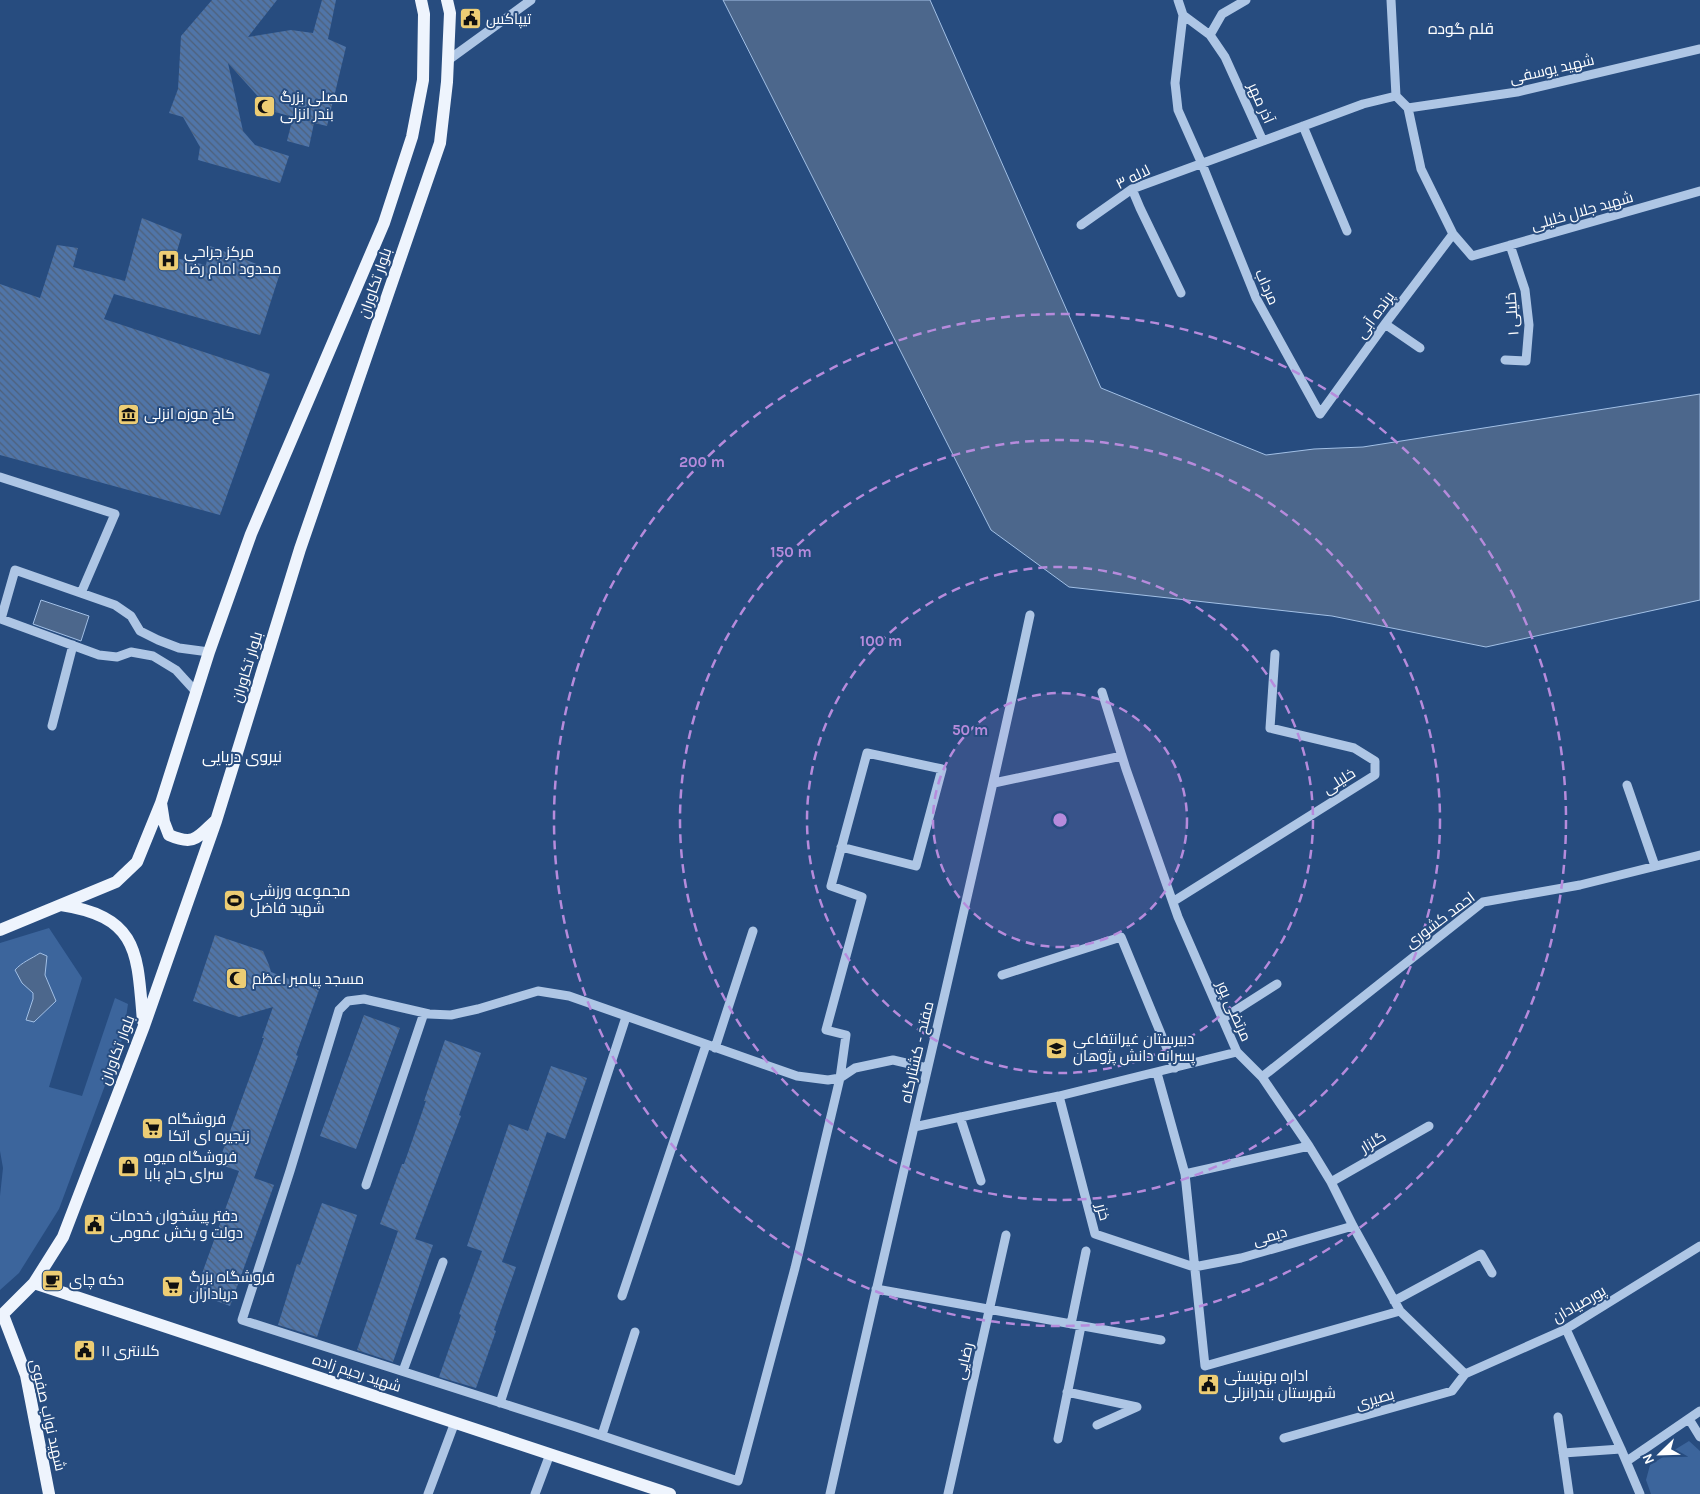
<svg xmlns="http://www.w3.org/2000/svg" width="1700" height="1494" font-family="Karla,Cairo,sans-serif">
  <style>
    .park { fill: #3c659c }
    .water { fill: #4c678c; stroke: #a2c0e6 }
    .building { fill: url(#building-back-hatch) }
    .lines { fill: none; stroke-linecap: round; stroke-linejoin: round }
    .minor { stroke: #aec6e5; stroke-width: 9 }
    .major { stroke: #eef4fd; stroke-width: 12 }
    .ring { fill: none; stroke: #b68bdc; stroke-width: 2.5; stroke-dasharray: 9 6 }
    .labels { text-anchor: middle; stroke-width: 4; stroke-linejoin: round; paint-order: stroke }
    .poi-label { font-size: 15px; fill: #fff; stroke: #274c7f; text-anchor: start }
    .street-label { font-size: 15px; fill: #fff; stroke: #274c7f }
    .neighbourhood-label { font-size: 16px; fill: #fff; stroke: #274c7f }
    .centre { fill: #b68bdc; stroke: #274c7f; stroke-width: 2.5 }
    .ring-label { font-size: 15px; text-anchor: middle; font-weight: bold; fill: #b68bdc; stroke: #274c7f; stroke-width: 4; stroke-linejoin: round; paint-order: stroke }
  </style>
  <defs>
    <pattern id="building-back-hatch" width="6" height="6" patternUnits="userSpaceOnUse" patternTransform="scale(1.25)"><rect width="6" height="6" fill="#5075a8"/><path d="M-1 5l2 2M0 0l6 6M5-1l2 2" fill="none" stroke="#4e607a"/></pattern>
  </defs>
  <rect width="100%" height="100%" fill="#274c7f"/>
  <path class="park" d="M49 928 82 978 49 1087 82 1096 115 998 128 1004 123 1037 59 1209 19 1273 0 1290V1196L3 1168 0 1151V943Z
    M1689 1441 1700 1451V1494H1651L1646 1480 1650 1465Z"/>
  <path class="water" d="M723 0H930L1101 388 1266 455 1314 449 1363 447 1700 394V600L1486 647 1332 616 1069 587 991 530Z
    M41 600 89 616 81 641 33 624Z
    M40 953 47 956 45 975 56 1001 34 1022 26 1020 33 999V993L22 983 15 970C22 962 31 959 40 953Z"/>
  <path class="building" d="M212 0H277L248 37 291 30 313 33 322 0H336L328 39 346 47 327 126 314 123 309 147 287 141 293 117 271 111 228 63 243 131 255 145 289 156 280 183 198 160 200 147 183 117 169 113 178 89 181 36Z
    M142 218 182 234 175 258 206 265 210 246 280 273 260 335 114 294 104 319 270 374 220 515 0 455V284L40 298 57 245 78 248 73 267 125 281Z
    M215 935 263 951 269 965 271 972 319 990 296 1055 298 1056 254 1178 274 1185 230 1306 195 1293 239 1171 218 1164 264 1038H262L273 1007 239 1017 193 1001Z
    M364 1015 400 1028 356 1149 320 1136Z
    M445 1040 481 1053 459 1115 461 1116 415 1239 433 1245 393 1362 357 1350 398 1231 380 1224 402 1164H404L426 1101H424Z
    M551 1066 587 1078 565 1139 547 1132 502 1262 516 1267 494 1330 496 1331 476 1388 439 1377 461 1315 459 1314 482 1251 467 1246 509 1124 528 1131Z
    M322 1203 357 1215 317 1337 278 1325 297 1264 300 1265Z"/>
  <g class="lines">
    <path class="minor" d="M1178 0 1183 15 1175 83 1178 110 1202 164 1256 298 1320 414 1385 324 1453 234
      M1391 0 1396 96 1408 108 1421 169 1453 234 1472 256 1700 191
      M1183 15 1210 35 1225 57 1263 141 1363 104 1396 96
      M1210 35 1222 14 1246 0
      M447 61 531 0
      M1408 108 1517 92 1700 49
      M1303 126 1347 231
      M1132 189 1140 208 1181 293
      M1081 225 1132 189 1263 141
      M1385 324 1420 348
      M1505 360 1526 361 1529 325 1525 290 1510 245
      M0 477 115 514 81 593
      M1102 692 1126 769 1178 917 1237 1052 1262 1077 1309 1146 1331 1182 1353 1226 1400 1311 1465 1374
      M197 693 176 670 153 656 131 652 117 657 99 655 1 619 15 570 115 605 131 616 140 631 158 640 179 648 209 652
      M52 726 73 645
      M994 783 1122 756
      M1627 785 1655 866
      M841 847 916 866 942 769 867 753 831 886 862 897 826 1030 846 1035 840 1078 795 1268 738 1481 576 1427 242 1320 290 1171 339 1010 348 1001 364 999 429 1014 451 1015 478 1009 538 991 569 996 797 1076 828 1080 840 1078 855 1068 893 1060 927 1068
      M1174 901 1375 775V761L1354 748 1270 728 1275 654
      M1002 975 1121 937 1175 1068
      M1222 1019 1277 984
      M715 1048 753 931
      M1157 1073 1185 1174 1205 1366 1400 1311
      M1262 1077 1483 902 1580 885 1700 855
      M1059 1096 1095 1234 1194 1267 1241 1258 1353 1226
      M960 1117 981 1181
      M914 1127 1059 1096 1237 1052
      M1185 1174 1309 1146
      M1331 1182 1429 1126
      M366 1185 424 1013
      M876 1289 1161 1340
      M622 1296 706 1045
      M1394 1301 1481 1254 1492 1273
      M1071 1324 1086 1251
      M1566 1329 1621 1449 1640 1494
      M403 1371 443 1262
      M1465 1374 1566 1329 1700 1246
      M1067 1392 1137 1407 1097 1425
      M500 1403 626 1017
      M1558 1417 1569 1494
      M1689 1419 1700 1437
      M602 1435 635 1332
      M1284 1438 1452 1391 1465 1374
      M1058 1439 1081 1326
      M1563 1453 1621 1449
      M1627 1461 1700 1411
      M428 1494 455 1422
      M535 1494 550 1454
      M830 1494C895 1201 967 909 1030 615
      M948 1494 1006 1235"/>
    <path class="major" d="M161 803 164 822 169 835C194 846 197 838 215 821
      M61 905C140 917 137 954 143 1021
      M0 930 116 882 137 862 161 803 209 652 251 534 384 223 412 137 423 80 424 14 421 0
      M34 1283 670 1494
      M3 1315 26 1375 49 1494
      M0 1317 34 1283 63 1237 144 1026 216 821 300 549 440 143 447 82 450 13 447 0"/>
  </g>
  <circle cx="1060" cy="820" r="127" fill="#b68bdc" fill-opacity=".12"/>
  <g class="ring">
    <circle cx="1060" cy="820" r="127"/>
    <circle cx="1060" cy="820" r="253"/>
    <circle cx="1060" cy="820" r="380"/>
    <circle cx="1060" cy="820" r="506"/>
  </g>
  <defs>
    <symbol id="civic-square" viewBox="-11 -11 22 22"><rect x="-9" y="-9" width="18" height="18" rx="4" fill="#edcd74" stroke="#274c7f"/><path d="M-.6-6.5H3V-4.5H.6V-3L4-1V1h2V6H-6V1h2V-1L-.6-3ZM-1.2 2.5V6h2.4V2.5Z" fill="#111"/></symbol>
    <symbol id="mosque-square" viewBox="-11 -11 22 22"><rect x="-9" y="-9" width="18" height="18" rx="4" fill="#edcd74" stroke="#274c7f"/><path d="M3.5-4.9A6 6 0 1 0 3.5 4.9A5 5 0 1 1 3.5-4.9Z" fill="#111"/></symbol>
    <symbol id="hospital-square" viewBox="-11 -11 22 22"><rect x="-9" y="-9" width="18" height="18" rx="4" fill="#edcd74" stroke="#274c7f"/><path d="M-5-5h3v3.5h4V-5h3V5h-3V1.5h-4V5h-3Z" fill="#111"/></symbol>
    <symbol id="museum-square" viewBox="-11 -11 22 22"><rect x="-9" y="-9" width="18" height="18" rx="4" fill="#edcd74" stroke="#274c7f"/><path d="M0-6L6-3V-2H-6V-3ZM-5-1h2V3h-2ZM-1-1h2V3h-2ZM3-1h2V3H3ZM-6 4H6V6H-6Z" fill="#111"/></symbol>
    <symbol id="stadium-square" viewBox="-11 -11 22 22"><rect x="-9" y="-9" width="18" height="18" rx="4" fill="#edcd74" stroke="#274c7f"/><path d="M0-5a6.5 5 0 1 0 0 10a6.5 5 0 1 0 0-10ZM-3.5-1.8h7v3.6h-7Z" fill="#111"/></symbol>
    <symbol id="school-square" viewBox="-11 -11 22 22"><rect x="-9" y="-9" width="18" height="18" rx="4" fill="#edcd74" stroke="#274c7f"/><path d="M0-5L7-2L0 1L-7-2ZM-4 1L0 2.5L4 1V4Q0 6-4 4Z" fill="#111"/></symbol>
    <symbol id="supermarket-square" viewBox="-11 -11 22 22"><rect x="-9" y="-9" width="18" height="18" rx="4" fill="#edcd74" stroke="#274c7f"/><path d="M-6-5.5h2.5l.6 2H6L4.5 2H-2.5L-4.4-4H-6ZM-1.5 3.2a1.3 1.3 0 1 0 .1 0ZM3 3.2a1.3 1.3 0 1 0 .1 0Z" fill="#111"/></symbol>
    <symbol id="shop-square" viewBox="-11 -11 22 22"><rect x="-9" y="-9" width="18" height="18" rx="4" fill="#edcd74" stroke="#274c7f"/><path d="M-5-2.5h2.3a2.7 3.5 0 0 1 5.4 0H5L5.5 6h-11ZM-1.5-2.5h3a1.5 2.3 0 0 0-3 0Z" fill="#111"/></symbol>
    <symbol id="cafe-square" viewBox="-11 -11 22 22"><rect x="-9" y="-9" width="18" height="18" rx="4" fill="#edcd74" stroke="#274c7f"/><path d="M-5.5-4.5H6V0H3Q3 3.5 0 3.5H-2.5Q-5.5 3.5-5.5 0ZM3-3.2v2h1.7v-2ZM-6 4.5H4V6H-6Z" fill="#111"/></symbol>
  </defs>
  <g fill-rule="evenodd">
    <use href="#civic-square" x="458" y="6" width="25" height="25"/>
    <use href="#mosque-square" x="252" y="94" width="25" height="25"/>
    <use href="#hospital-square" x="156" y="248" width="25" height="25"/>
    <use href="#museum-square" x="116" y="402" width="25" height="25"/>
    <use href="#stadium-square" x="222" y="888" width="25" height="25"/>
    <use href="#mosque-square" x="224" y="966" width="25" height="25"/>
    <use href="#school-square" x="1044" y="1036" width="25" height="25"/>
    <use href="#supermarket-square" x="140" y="1116" width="25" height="25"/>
    <use href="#shop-square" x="116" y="1154" width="25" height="25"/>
    <use href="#civic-square" x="82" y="1212" width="25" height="25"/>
    <use href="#cafe-square" x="40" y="1268" width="25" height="25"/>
    <use href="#supermarket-square" x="160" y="1274" width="25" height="25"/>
    <use href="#civic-square" x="72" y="1338" width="25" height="25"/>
    <use href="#civic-square" x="1196" y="1372" width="25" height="25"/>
  </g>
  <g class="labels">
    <g class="poi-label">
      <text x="486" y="24">تیپاکس</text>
      <text x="280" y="102">مصلی بزرگ<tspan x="280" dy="17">بندر انزلی</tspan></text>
      <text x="184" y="257">مرکز جراحی<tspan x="184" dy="17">محدود امام رضا</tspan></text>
      <text x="144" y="419">کاخ موزه انزلی</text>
      <text x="250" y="896">مجموعه ورزشی<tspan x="250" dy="17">شهید فاضل</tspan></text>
      <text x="252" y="984">مسجد پیامبر اعظم</text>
      <text x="1073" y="1044">دبیرستان غیرانتفاعی<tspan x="1073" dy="17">پسرانه دانش پژوهان</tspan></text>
      <text x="168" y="1124">فروشگاه<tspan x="168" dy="17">زنجیره ای اتکا</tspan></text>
      <text x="144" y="1162">فروشگاه میوه<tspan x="144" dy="17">سرای حاج بابا</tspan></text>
      <text x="110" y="1221">دفتر پیشخوان خدمات<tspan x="110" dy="17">دولت و بخش عمومی</tspan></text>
      <text x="189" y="1282">فروشگاه بزرگ<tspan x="189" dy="17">دریاداران</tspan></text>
      <text x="69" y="1285">دکه چای</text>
      <text x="101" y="1356">کلانتری ۱۱</text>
      <text x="1224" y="1381">اداره بهزیستی<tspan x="1224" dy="17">شهرستان بندرانزلی</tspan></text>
    </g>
    <g class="street-label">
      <text transform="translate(1552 69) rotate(-13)" y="5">شهید یوسفی</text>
      <text transform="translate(1261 103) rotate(66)" y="5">آذر مهر</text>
      <text transform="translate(1133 177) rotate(-26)" y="5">لاله ۳</text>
      <text transform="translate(1582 211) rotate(-16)" y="5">شهید جلال خلیلی</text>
      <text transform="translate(375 283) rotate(-71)" y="5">بلوار تکاوران</text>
      <text transform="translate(1267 287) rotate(66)" y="5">مرداب</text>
      <text transform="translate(1512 314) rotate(-94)" y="5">خلیلی ۱</text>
      <text transform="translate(1375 315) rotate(-54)" y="5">پرنده آبی</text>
      <text transform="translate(247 667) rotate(-73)" y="5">بلوار تکاوران</text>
      <text transform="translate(1339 781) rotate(-32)" y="5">خلیلی</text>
      <text transform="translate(1440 920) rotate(-37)" y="5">احمد کشوری</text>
      <text transform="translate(1234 1011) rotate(66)" y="5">مرتضی پور</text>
      <text transform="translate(117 1050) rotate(-69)" y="5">بلوار تکاوران</text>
      <text transform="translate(917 1052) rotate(-77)" y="5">مفتح - کشتارگاه</text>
      <text transform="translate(1373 1142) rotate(-30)" y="5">گلزار</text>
      <text transform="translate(1103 1212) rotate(76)" y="5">خزر</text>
      <text transform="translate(1270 1236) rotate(-16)" y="5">دیمی</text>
      <text transform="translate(1579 1304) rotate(-30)" y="5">پورصیادان</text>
      <text transform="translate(964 1361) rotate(-77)" y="5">رضایی</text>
      <text transform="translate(357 1373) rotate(18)" y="5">شهید رحیم زاده</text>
      <text transform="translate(1375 1399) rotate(-16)" y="5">بصیری</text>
      <text transform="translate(48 1415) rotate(77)" y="5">شهید نواب صفوی</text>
    </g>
    <g class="neighbourhood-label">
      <text x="1461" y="34">قلم گوده</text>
      <text x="242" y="762">نیروی دریایی</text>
    </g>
  </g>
  <circle cx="1060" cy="820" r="8" class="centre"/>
  <g class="ring-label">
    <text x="702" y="467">200 m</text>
    <text x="791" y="557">150 m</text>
    <text x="881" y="646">100 m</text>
    <text x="970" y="735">50 m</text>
  </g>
  <g transform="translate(1660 1454) rotate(247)" stroke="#274c7f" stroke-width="4" paint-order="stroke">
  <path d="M0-4L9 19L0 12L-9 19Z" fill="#ffffff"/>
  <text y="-8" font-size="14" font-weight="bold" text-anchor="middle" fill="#ffffff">N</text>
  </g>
</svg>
